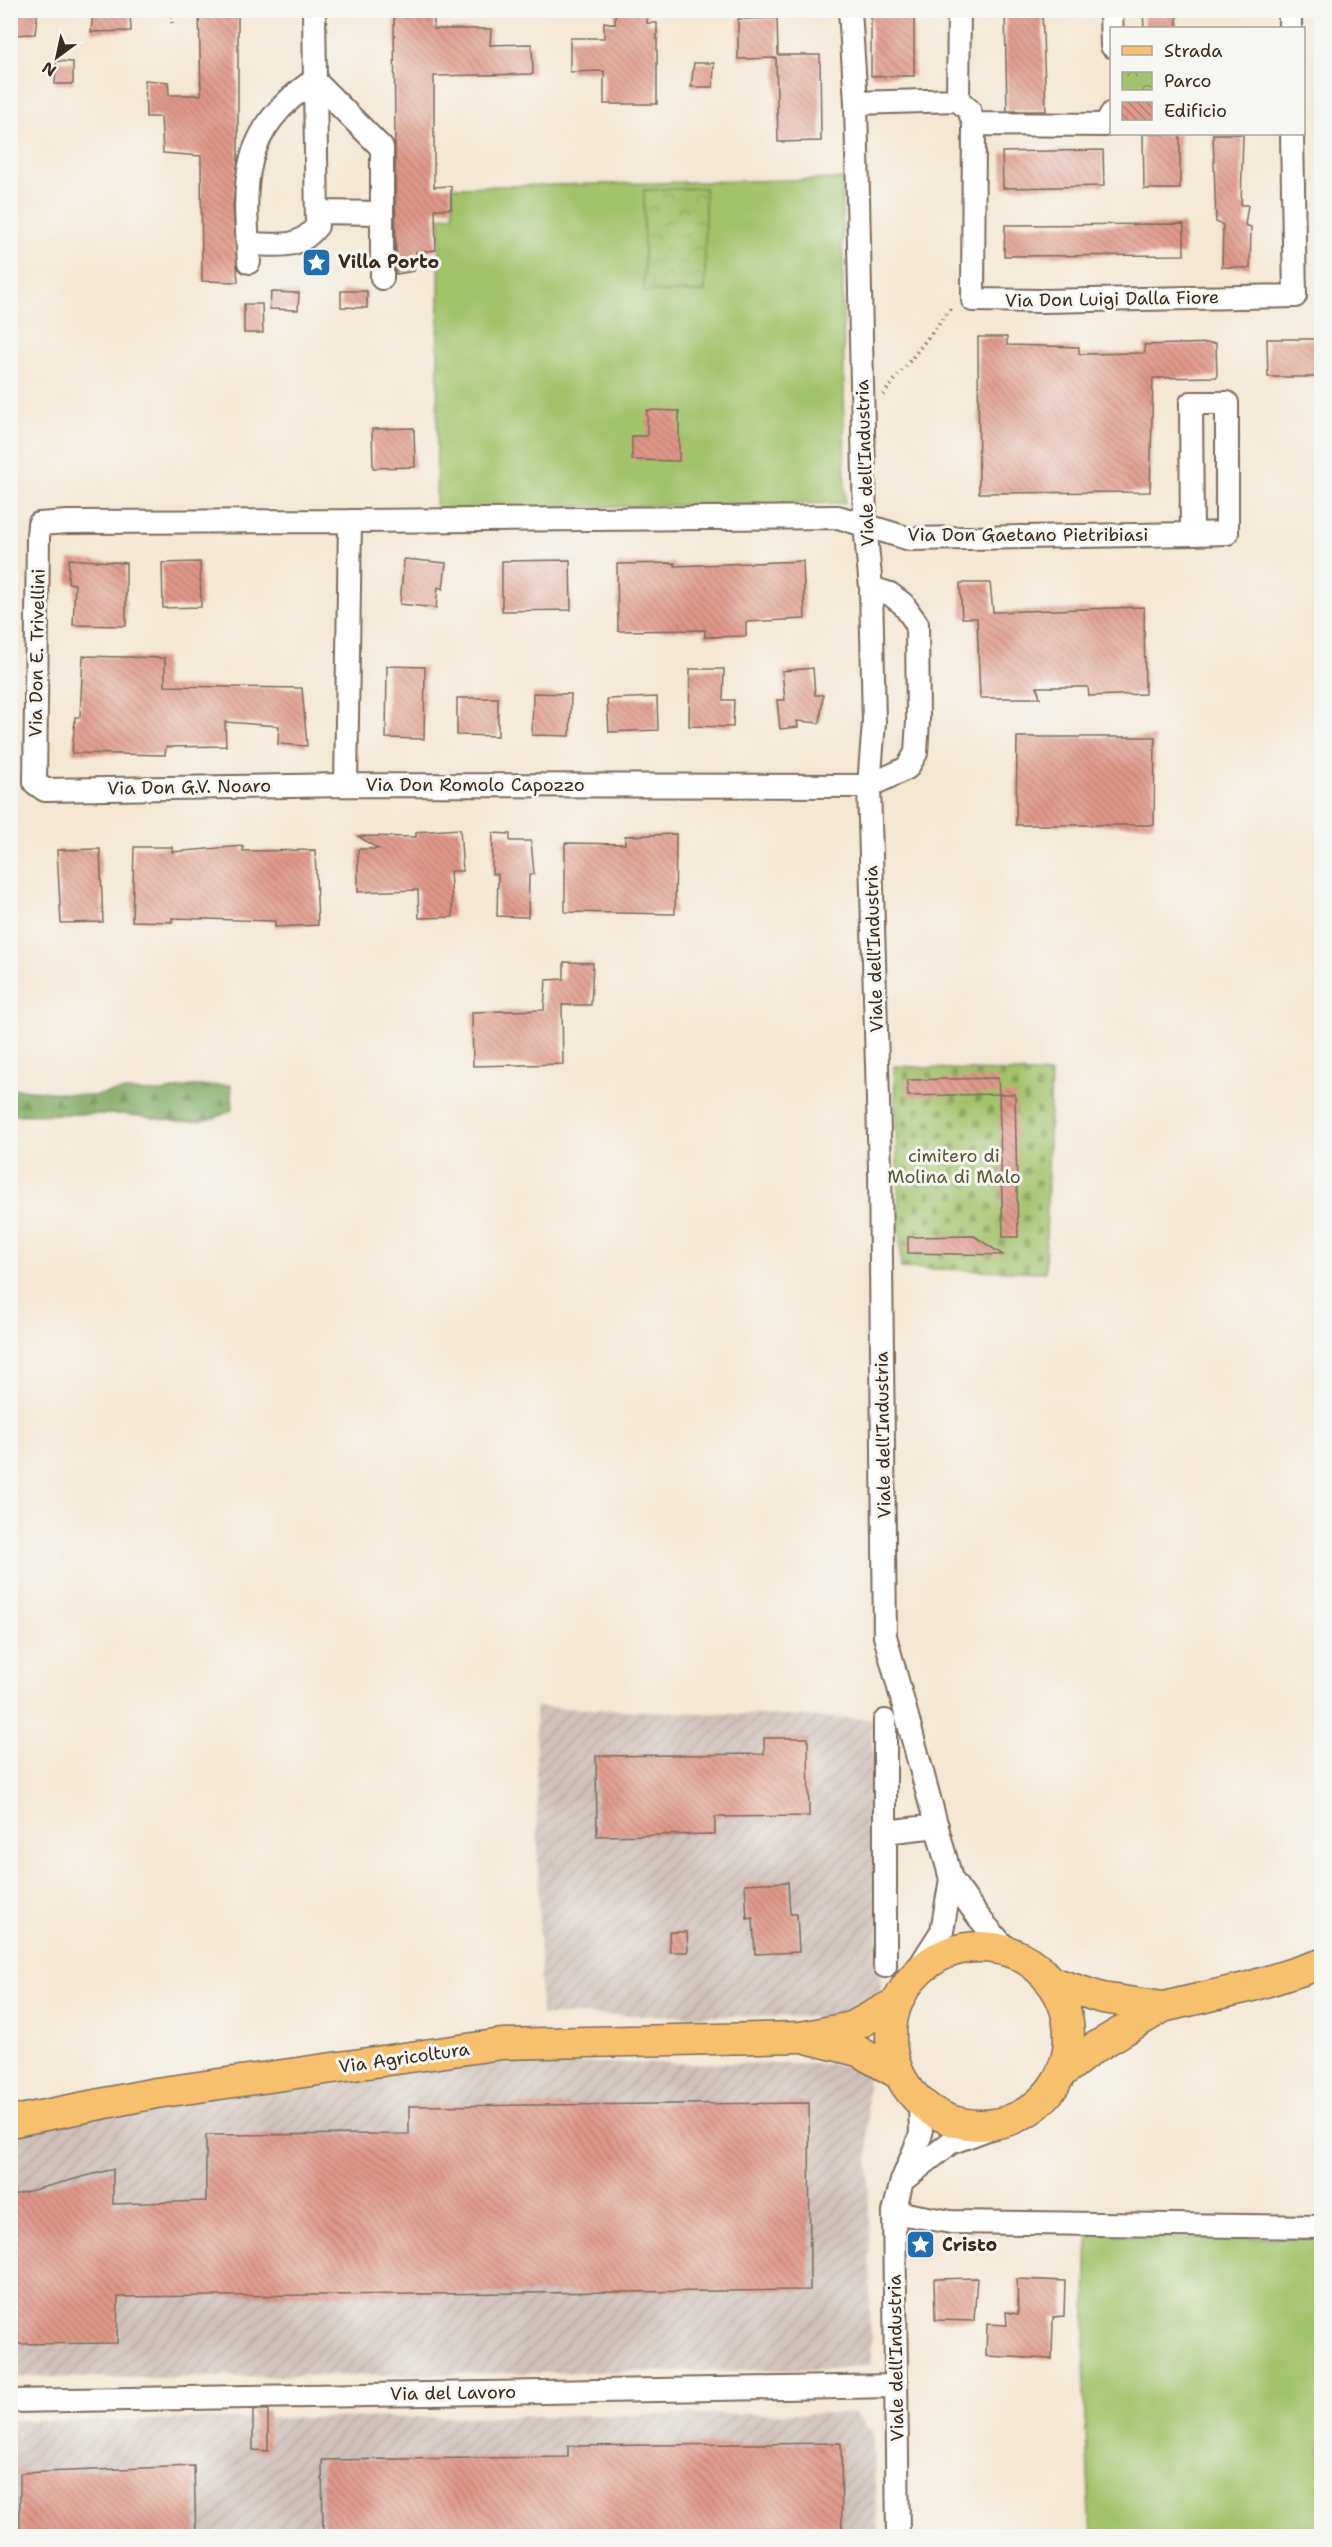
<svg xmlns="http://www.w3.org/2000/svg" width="1332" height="2547" font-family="'Shantell Sans',sans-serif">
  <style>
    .industrial { fill: url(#industrial-furrows) }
    .green { fill: #a2c36b; stroke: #6e7644; stroke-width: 1.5 }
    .forest { fill: url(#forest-firs); stroke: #5e6a3e; stroke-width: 1.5 }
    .cemetery { fill: url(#cemetery-stones); stroke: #6e7644; stroke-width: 1.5 }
    .park { fill: url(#park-crowns); stroke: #6e7644; stroke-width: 1.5 }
    .building { fill: url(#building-back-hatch) }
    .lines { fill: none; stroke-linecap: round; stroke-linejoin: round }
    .minor-casing { stroke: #7c6c5e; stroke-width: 26 }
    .major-casing { stroke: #7c6c5e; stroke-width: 33 }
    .path { stroke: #7c6c5e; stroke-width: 4; stroke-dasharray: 1.5 4.5; stroke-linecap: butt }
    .minor { stroke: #fff; stroke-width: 22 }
    .major { stroke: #f7c06c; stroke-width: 30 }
    .labels { text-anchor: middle; stroke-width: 6; stroke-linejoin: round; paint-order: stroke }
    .poi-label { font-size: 18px; font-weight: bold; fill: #3b2a1e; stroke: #f6f6f2; text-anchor: start }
    .street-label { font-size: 18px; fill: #3b2a1e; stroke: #f6f6f2 }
    .park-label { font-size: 18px; fill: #5a5835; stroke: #f6f6f2 }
  </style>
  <defs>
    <pattern id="industrial-furrows" width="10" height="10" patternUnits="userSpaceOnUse" patternTransform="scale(1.5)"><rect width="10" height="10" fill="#cfc1ba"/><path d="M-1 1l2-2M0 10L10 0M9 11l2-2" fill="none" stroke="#b3a69f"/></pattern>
    <pattern id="forest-firs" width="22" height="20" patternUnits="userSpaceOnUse" patternTransform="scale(1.5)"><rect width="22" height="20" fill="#81a95f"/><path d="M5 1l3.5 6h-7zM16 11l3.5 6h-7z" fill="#6b8a4e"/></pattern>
    <pattern id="cemetery-stones" width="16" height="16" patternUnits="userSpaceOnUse" patternTransform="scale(1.5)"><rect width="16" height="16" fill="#a2c36b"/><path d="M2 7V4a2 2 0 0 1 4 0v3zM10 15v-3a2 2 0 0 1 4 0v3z" fill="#859f57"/></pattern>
    <pattern id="park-crowns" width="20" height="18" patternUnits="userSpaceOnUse" patternTransform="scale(1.5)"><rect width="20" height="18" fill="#a2c36b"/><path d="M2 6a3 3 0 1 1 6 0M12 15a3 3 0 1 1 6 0" fill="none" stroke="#859f57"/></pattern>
    <pattern id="building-back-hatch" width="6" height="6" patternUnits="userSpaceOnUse" patternTransform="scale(1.5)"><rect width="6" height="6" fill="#e09787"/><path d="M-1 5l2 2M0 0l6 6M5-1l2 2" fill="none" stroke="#b77b6e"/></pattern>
  </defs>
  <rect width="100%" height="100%" fill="#f6f6f2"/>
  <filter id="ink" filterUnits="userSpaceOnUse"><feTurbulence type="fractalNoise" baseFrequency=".0167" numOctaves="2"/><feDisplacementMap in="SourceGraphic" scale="12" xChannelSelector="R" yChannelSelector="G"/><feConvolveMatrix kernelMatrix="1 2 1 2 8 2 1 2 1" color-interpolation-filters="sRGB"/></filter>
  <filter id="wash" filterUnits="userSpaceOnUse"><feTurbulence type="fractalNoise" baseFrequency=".008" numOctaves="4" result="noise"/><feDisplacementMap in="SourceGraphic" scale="24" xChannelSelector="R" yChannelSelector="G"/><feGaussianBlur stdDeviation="1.35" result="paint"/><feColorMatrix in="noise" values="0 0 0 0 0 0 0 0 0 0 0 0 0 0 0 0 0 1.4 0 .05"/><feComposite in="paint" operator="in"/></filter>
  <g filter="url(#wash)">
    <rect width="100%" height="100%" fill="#f4e7d4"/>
    <path class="industrial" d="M535 1707 872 1719 881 1993 852 2017 541 2015Z
      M366 2062 830 2064 867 2069 871 2365 833 2369 142 2378 11 2377 10 2116Z
      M854 2413 872 2431 878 2536H11L10 2421Z"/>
    <path class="green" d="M842 179 845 503 436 509 440 217 453 215V187Z
      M1088 2228 1137 2238H1321V2536H1091L1084 2392Z"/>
    <path class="forest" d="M231 1085 233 1109C193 1134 159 1115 117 1114 82 1114 46 1114 11 1115V1088L91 1096 121 1091 163 1092 191 1086Z"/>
    <path class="cemetery" d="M894 1066 1051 1074 1045 1272 901 1268Z"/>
    <path class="park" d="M705 188V292H644V190Z"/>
    <g id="blocks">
      <path class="building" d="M10 10H38L35 34 10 35Z
        M199 10H238V158L233 206 238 282 202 281 201 156 163 153 161 117H146L145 80 168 82 169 95H201Z
        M394 10H434V29H491L490 45 532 44 533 74 434 76V187L451 186V209H435L436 250 416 252 414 271 396 274Z
        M615 10H647V23H657V104H604V71L570 72V38H604V22L615 24Z
        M871 10H914V76H871Z
        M1005 10H1042L1046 111H1007Z
        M1143 10H1177V28H1144Z
        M93 12 130 14 131 31 91 32Z
        M777 18 778 55H820L821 141 778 142 776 58 738 59V19Z
        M56 61 73 62V84H55Z
        M694 63H714L713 87H691Z
        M1143 134H1180V189H1144Z
        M1213 134H1243L1241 205H1248L1245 225 1251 227 1250 268 1222 267 1223 225 1216 222Z
        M1103 150 1104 186 1003 188 1002 152Z
        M1184 224V255L1004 256 1005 225Z
        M341 291H367V308L341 307Z
        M271 292 299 293 298 310 270 309Z
        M244 304H262L263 333H244Z
        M978 337H1007V345L1079 347V354L1145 353 1144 345 1216 343 1217 377 1153 378 1150 492 979 493Z
        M1267 339H1322V377H1268Z
        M647 410 679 411V461L632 460V436H647Z
        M414 428 415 467 373 468 372 429Z
        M69 559 126 563V626L73 625 75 584 68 583Z
        M404 559 446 563 443 589 438 587 436 608 400 604Z
        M570 560 571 610 502 611V561Z
        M803 561 805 619 746 622V636L705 637V630L618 631 617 564 675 563V566Z
        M200 562 201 607 163 608 162 563Z
        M960 583H990L993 612 1144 607 1145 694 1089 696 1088 687H1037L1040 698H980L977 618H962Z
        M83 656 165 658V686L302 688 307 746 278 744 279 726 225 722 226 746 166 747 165 755 72 753 75 717H80Z
        M387 666 425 667 424 739 386 738Z
        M813 668 815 695H823L820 723 797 721 798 727 780 729 777 700H785L782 671Z
        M690 669H724L723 700H734L733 727 689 726Z
        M533 693 571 694 570 736 532 735Z
        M657 697 658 730 609 732 607 699Z
        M457 698H498V736L457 735Z
        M1017 737H1155L1154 825H1016Z
        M460 829 463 871H450L453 917 419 918 418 890 358 892V849H378L358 836 416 837V832Z
        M493 833 510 834V841H531L534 874 529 876 528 917 497 916 498 874H492Z
        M676 834 675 914 565 912V843L625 844V836Z
        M243 846V851L315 850 318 925 275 927V921L172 918V922L132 921 134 847H172V852Z
        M100 849 103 922 61 923 57 850Z
        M564 962 593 963 591 1005H562L563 1064 473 1066 472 1012 544 1010 546 980 564 979Z
        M998 1078 999 1094 908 1096 907 1080Z
        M999 1094H1015L1018 1237H1003Z
        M974 1236 1003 1255 908 1253V1237Z
        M764 1738H808L809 1816 715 1817V1834L597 1836 596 1756 764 1754Z
        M788 1882 790 1914H797L799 1952 755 1954 753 1918 747 1919 745 1884Z
        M669 1932H687L688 1952H670Z
        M809 2103 810 2290 118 2297 117 2343 10 2344V2196L113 2169V2204L206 2201V2135L409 2134V2106Z
        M977 2278 974 2321 935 2320 934 2279Z
        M1017 2279 1065 2281 1064 2316 1053 2317 1052 2359 986 2356 987 2324 1007 2325 1006 2312 1018 2314Z
        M253 2410H268V2451L253 2450Z
        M841 2443 842 2536H323L322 2460 568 2457V2446Z
        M194 2466 196 2536H20V2473Z"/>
    </g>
  </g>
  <g filter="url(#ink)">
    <use href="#blocks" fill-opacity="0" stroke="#7c6c5e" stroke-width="1.5"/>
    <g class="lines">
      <defs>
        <path id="minor" d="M850 10 856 103 865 524 871 588 874 722 869 786 880 1170 885 1636 951 1879 980 1919 1008 1951
          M1111 10 1112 46
          M1290 10V28
          M314 80 382 148V278
          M958 100 959 10
          M856 103 958 100 969 110 974 124 973 300 1041 301 1295 296 1292 134
          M974 124 1105 125 1112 113
          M317 212 382 213
          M248 244C277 244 298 251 317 226L314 10
          M249 262C243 179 240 132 314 80
          M871 588 890 594 903 604 917 624 918 720 916 753 907 768 869 786 346 785 350 521 838 517 910 539 1192 534 1227 533V403H1191L1192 534
          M346 785 45 790 35 783 38 537 39 524 68 522 350 521
          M885 1721V1966
          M885 1832 937 1826
          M914 1975 942 1931 951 1879
          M903 2180 950 2143 1015 2119
          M894 2212 951 2222 1322 2227
          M10 2401 896 2386
          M898 2536 894 2212 902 2181 921 2134 920 2103"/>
        <path id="major" d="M891 2036a89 89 0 1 1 178 0a89 89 0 1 1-178 0Z
          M1052 1982 1102 1998 1163 2007
          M810 2039 858 2051 899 2074
          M1063 2072 1094 2048 1163 2007 1249 1987 1322 1964
          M10 2122 156 2093 502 2044 801 2037 852 2027 896 2003"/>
      </defs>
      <use href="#minor" class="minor-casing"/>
      <use href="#major" class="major-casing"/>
      <path class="path" d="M172 10V23
        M883 395 953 306"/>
      <use href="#minor" class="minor"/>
      <use href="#major" class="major"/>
    </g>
  </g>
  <defs>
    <symbol id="sight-square" viewBox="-11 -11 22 22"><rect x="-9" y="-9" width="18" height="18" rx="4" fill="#1f6fb2" stroke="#f6f6f2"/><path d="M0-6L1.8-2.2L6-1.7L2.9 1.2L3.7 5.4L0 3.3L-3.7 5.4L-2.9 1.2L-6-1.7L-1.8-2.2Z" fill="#fff"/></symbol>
  </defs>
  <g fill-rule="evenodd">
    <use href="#sight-square" x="300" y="246" width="33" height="33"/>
    <use href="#sight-square" x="904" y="2228" width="33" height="33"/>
  </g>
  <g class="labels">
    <g class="poi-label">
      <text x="338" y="268">Villa Porto</text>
      <text x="942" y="2251">Cristo</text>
    </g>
    <g class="street-label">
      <text transform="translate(1112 299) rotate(-1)" y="6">Via Don Luigi Dalla Fiore</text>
      <text transform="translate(865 463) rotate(-92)" y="6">Viale dell'Industria</text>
      <text x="1028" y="541">Via Don Gaetano Pietribiasi</text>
      <text transform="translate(37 653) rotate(-89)" y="6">Via Don E. Trivellini</text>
      <text x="475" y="791">Via Don Romolo Capozzo</text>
      <text transform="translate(189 787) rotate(-1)" y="6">Via Don G.V. Noaro</text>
      <text transform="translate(874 949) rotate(-92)" y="6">Viale dell'Industria</text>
      <text transform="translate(883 1435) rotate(-91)" y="6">Viale dell'Industria</text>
      <text transform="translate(404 2058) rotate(-8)" y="6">Via Agricoltura</text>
      <text transform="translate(896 2358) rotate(-91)" y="6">Viale dell'Industria</text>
      <text transform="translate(453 2393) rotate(-1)" y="6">Via del Lavoro</text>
    </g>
    <g class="park-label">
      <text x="954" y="1162">cimitero di<tspan x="954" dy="21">Molina di Malo</tspan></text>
    </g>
  </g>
  <rect width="1332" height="2547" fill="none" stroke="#f6f6f2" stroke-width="36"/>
  <rect x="1110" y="27" width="195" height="108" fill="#f6f6f2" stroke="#aba49d" stroke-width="1.5"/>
  <rect x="1122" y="46" width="30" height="9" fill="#f7c06c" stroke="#aba49d" stroke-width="1.5"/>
  <text x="1164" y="57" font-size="18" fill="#3b2a1e">Strada</text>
  <rect x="1122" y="72" width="30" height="18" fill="url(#park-crowns)" stroke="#aba49d" stroke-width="1.5"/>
  <text x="1164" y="87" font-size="18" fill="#3b2a1e">Parco</text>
  <rect x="1122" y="102" width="30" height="18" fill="url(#building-back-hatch)" stroke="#aba49d" stroke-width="1.5"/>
  <text x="1164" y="117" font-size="18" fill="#3b2a1e">Edificio</text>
  <g transform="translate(57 57) rotate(213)" stroke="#f6f6f2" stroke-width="4.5" paint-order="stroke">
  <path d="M0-4.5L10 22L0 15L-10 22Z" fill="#3b2a1e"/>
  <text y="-9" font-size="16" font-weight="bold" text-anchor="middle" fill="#3b2a1e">N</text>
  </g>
</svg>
